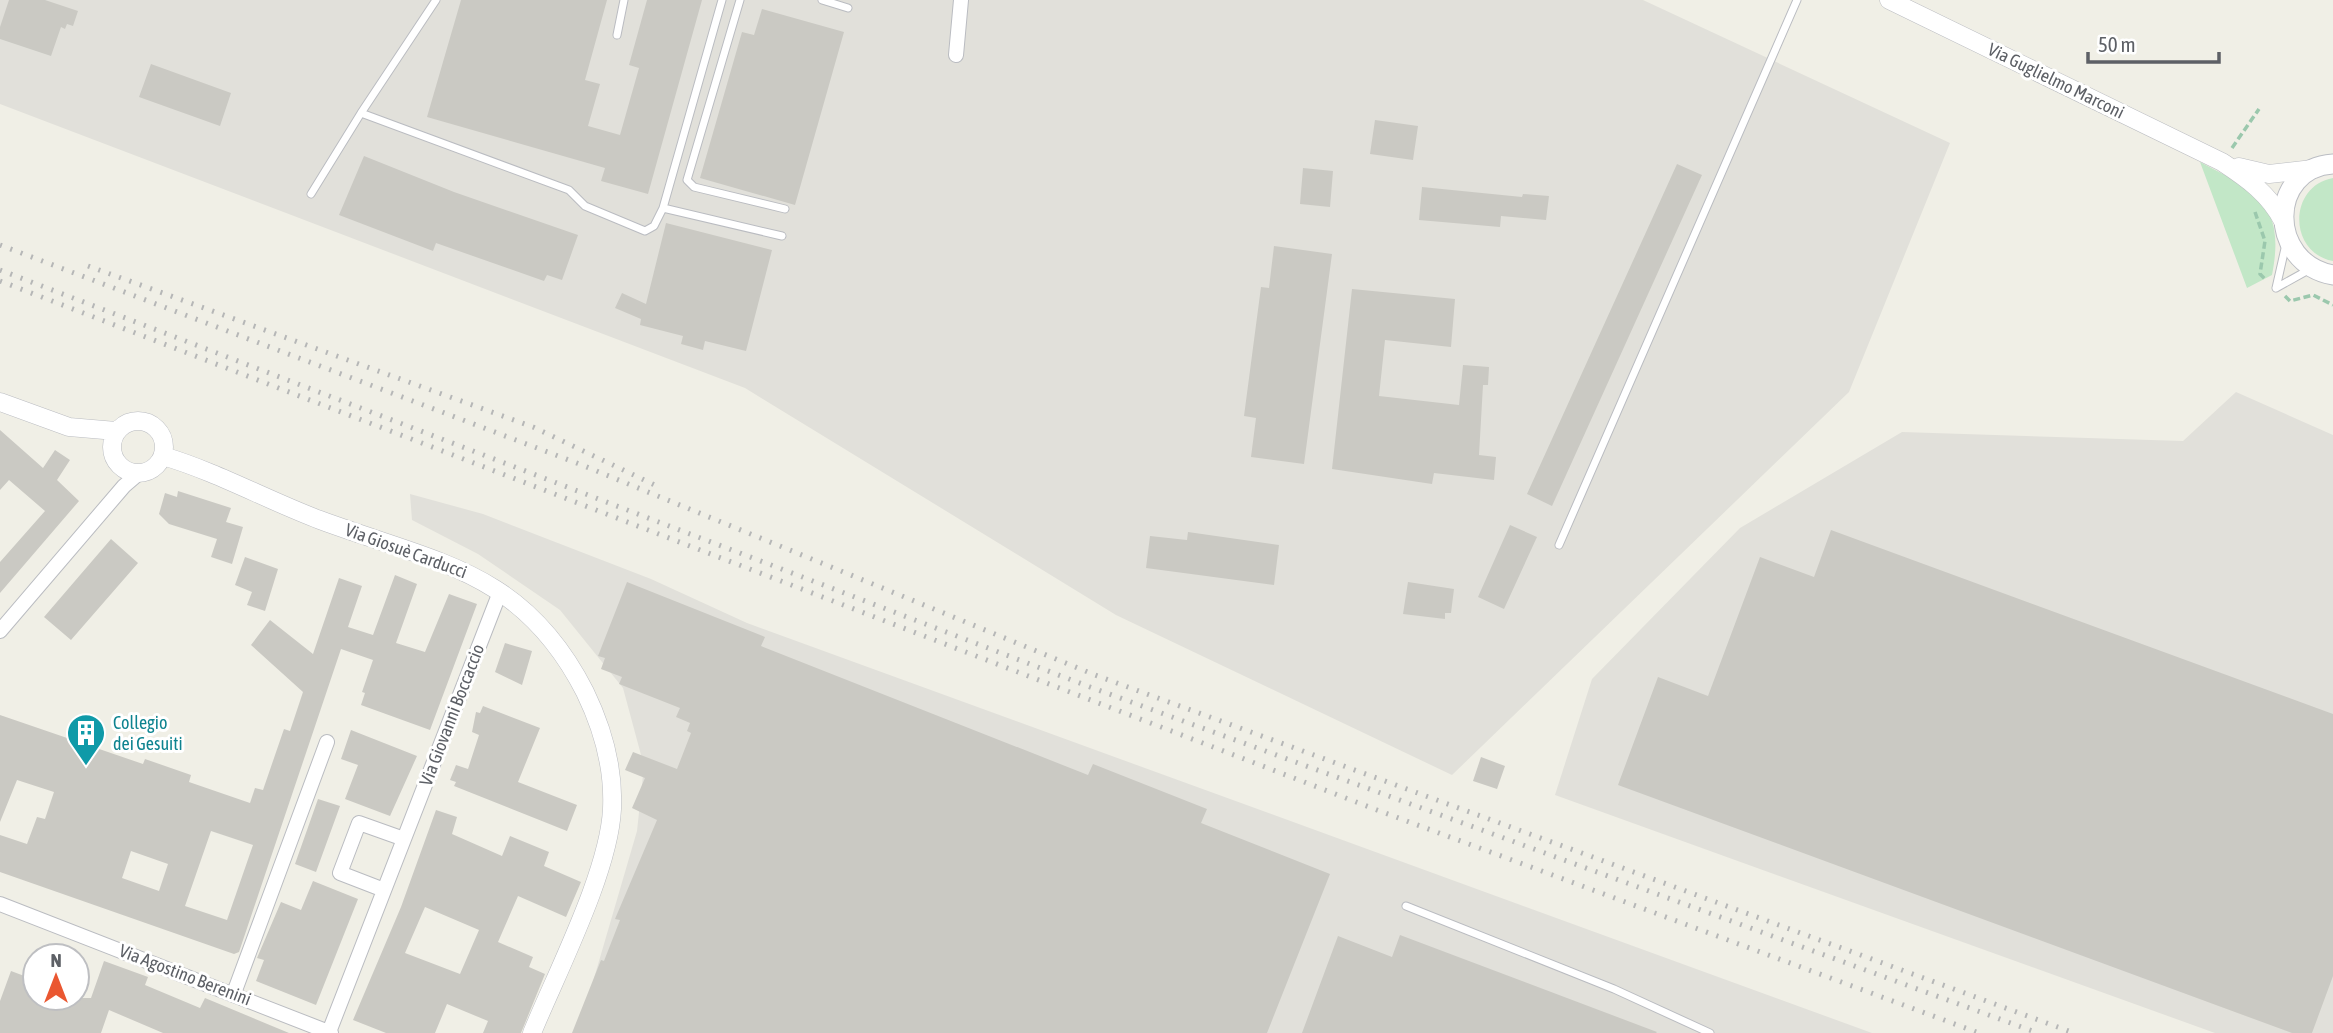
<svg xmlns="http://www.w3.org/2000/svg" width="2333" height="1033" font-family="'Asap Condensed',sans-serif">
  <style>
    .industrial { fill: #e1e0da }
    .green { fill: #c2e7c7 }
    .building { fill: #cac9c3; fill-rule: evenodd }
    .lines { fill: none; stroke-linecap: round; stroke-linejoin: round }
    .service-casing { stroke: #babcc1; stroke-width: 9 }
    .minor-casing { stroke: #babcc1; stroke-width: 16 }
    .tertiary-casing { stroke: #babcc1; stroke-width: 19 }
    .secondary-casing { stroke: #bbbdc3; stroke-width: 21 }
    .path { stroke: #9bc8ad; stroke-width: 3.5; stroke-dasharray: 7 3.5; stroke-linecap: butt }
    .service { stroke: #fff; stroke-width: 7 }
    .minor { stroke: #fff; stroke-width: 14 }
    .tertiary { stroke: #fff; stroke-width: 18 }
    .secondary { stroke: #fff; stroke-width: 19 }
    .rail { stroke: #b6b7b7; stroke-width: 5; stroke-dasharray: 2 9; stroke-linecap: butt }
    .labels { text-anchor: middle; stroke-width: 6; stroke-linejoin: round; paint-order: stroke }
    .street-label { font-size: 18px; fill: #5d6066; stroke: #fff }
    .culture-label { font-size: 18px; fill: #0d838f; stroke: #fff; text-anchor: start }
  </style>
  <rect width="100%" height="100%" fill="#f0efe6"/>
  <path class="industrial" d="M0 0H1643L1950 143 1849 392 1452 775 1116 615 745 388 0 104Z
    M2236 392 2333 435V1033H2215L1555 795 1592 679 1740 528 1902 432 2183 441Z
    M410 494 483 514 651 579 747 623 1872 1033H578L637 831 644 766 623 688 560 610 478 554 412 520Z"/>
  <path class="green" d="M2200 162C2256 191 2286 204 2272 275L2247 288Z
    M2333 178V261C2288 253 2288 186 2333 178Z"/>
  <path class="building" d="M9 0H45L78 11 73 26 67 24 65 29 61 27 51 56 0 39V27Z
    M461 0H607L585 80 600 84 588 126 620 135 639 68 629 65 647 0H702L648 194 601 181 605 168 427 117Z
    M762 9 844 32 795 205 700 178 742 32 754 35Z
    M151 64 231 93 220 126 139 97Z
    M1375 120 1418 126 1413 160 1370 154Z
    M364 156 454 192 578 235 562 280 547 275 544 281 436 243 433 251 339 215Z
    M1677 164 1702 175 1552 506 1527 494Z
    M1303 168 1333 171 1330 207 1300 204Z
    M1422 187 1522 197 1523 194 1549 196 1546 220 1501 216 1500 227 1419 220Z
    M666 223 772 250 746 351 705 341 703 350 681 344 683 336 640 325 641 319 615 308 622 293 646 304Z
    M1274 246 1332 254 1304 464 1251 457 1256 418 1244 416 1261 287 1269 288Z
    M1352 289 1455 299 1451 347 1385 340 1379 396 1459 405 1463 365 1489 367 1488 385H1483L1479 455 1496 457 1494 480 1434 473 1432 484 1332 469Z
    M0 430 43 468 55 450 70 460 57 480 79 501 0 593V562L45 511 9 480 0 490Z
    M178 491 231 508 226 522 243 527 232 564 211 557 217 539 169 524 159 514 165 493 177 497Z
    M1510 525 1537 537 1504 609 1478 597Z
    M1831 530 2333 714V976L2312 1033H2292L1618 785 1658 677 1708 696 1760 557 1814 577Z
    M1188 532 1279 545 1274 585 1146 568 1150 536 1187 540Z
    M111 539 138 563 71 640 44 617Z
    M245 557 278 569 265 611 247 605 252 592 235 585Z
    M395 575 417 584 396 643 425 652 449 594 477 604 430 730 361 705 365 693 362 692 373 660 341 649 239 952 234 954 0 872V835L27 844 37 817 45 819 54 792 17 780 0 822V715L143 764 145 759 191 775 189 782 250 803 255 788 263 790 284 729 290 731 303 692 251 645 270 620 313 654 339 578 362 586 348 627 373 635ZM211 831 253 845 227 920 185 906ZM131 851 168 864 159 891 122 878Z
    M627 582 765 637 761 646 1088 775 1093 764 1207 809 1201 823 1330 874 1267 1033H572L601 960 604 961 620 920 615 919 657 820 632 808 645 778 625 770 633 752 677 769 691 733 687 731 690 723 676 717 680 708 619 684 622 677 601 669 605 658 598 656Z
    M1408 582 1454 589 1451 613H1445V619L1403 614Z
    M505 643 532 651 522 685 495 672Z
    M483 706 540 728 518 782 577 805 567 831 454 786 456 782 450 780 456 765 468 769 479 735 472 732 476 712 480 713Z
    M351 730 417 756 390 816 345 799 358 765 341 759Z
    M1481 757 1505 766 1497 789 1473 781Z
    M318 799 340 806 316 872 295 864Z
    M436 810 457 817 452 834 502 856 510 836 549 852 544 866 581 882 566 917 518 896 498 942 533 957 529 967 545 974 521 1033H483L488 1021 447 1004 435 1033H386L353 1020 401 907ZM425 907 479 930 460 974 405 953Z
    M313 881 358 899 316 1005 256 981 264 960 257 958 281 902 301 910Z
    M1400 935 1657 1032 1656 1033H1302L1338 936 1392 957Z
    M104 961 148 977 145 985 200 1008 205 998 289 1033H163L109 1010 101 1033H0V1001L11 971 35 980V998H91Z"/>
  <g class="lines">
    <defs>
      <path id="service" d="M436 0 361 113 569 190 585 206 645 231 654 226 663 208 722 0
        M740 0 687 180 694 187 785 209
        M822 0 848 8
        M617 35 624 0
        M311 194 361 113
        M663 208 782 236
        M2276 288 2286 244
        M2276 288 2312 268
        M1559 545 1797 0
        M1406 906 1614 989 1710 1033"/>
      <path id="minor" d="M956 55 961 0
        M0 631 124 486 138 474
        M384 890 340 873 359 823 404 839
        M0 904 331 1033
        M234 993 327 742
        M329 1032 500 592"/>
      <path id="tertiary" d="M1889 0 2222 162C2248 179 2269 194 2283 221
        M2239 167 2269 174 2313 169
        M0 402 69 427 116 431
        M112 447a26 26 0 1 1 52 0a26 26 0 1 1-52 0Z
        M163 456C217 472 267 500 320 520 436 563 523 570 585 692 603 729 614 767 612 809 609 872 557 972 532 1033"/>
      <path id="secondary" d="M2333 164C2268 168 2267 263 2333 275"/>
    </defs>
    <use href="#service" class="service-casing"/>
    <use href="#minor" class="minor-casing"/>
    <use href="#tertiary" class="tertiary-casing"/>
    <use href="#secondary" class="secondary-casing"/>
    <path class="path" d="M2232 148 2259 109
      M2255 212 2265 241 2260 274 2266 280
      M2285 296 2290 301 2313 295 2333 305"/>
    <use href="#service" class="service"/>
    <use href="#minor" class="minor"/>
    <use href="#tertiary" class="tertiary"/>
    <use href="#secondary" class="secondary"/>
    <path class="rail" d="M0 245 582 465 1095 675 2074 1033
      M88 266 533 427 659 487
      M0 270 1090 687 2038 1033
      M0 281 1377 810 1979 1033"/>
  </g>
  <defs>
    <symbol id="building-pin" viewBox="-11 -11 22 30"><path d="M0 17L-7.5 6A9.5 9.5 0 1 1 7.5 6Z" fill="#0f9aa8" stroke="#fff"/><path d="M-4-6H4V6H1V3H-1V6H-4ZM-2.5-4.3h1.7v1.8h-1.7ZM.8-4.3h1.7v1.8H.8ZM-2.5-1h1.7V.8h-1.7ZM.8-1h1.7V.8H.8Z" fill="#fff"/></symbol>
  </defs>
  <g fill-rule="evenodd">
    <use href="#building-pin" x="64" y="711" width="44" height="60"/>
  </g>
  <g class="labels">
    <g class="street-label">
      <text transform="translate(2056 81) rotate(26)" y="6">Via Guglielmo Marconi</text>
      <text transform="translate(406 551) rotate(20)" y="6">Via Giosuè Carducci</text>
      <text transform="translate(452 715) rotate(-69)" y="6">Via Giovanni Boccaccio</text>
      <text transform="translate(185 975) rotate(21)" y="6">Via Agostino Berenini</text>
    </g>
    <g class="culture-label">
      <text x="113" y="729">Collegio<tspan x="113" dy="21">dei Gesuiti</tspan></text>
    </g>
  </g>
  <g transform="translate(56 977)"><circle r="33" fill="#ffffff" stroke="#bebfc2" stroke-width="2"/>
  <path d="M0-5L12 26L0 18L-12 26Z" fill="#ea5731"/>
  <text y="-10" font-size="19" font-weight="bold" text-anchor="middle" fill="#5d6066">N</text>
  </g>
  <path d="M2088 52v10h131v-10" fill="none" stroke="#5d6066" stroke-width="3.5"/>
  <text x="2098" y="52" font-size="21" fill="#5d6066" stroke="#ffffff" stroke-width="5" paint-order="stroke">50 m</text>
</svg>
